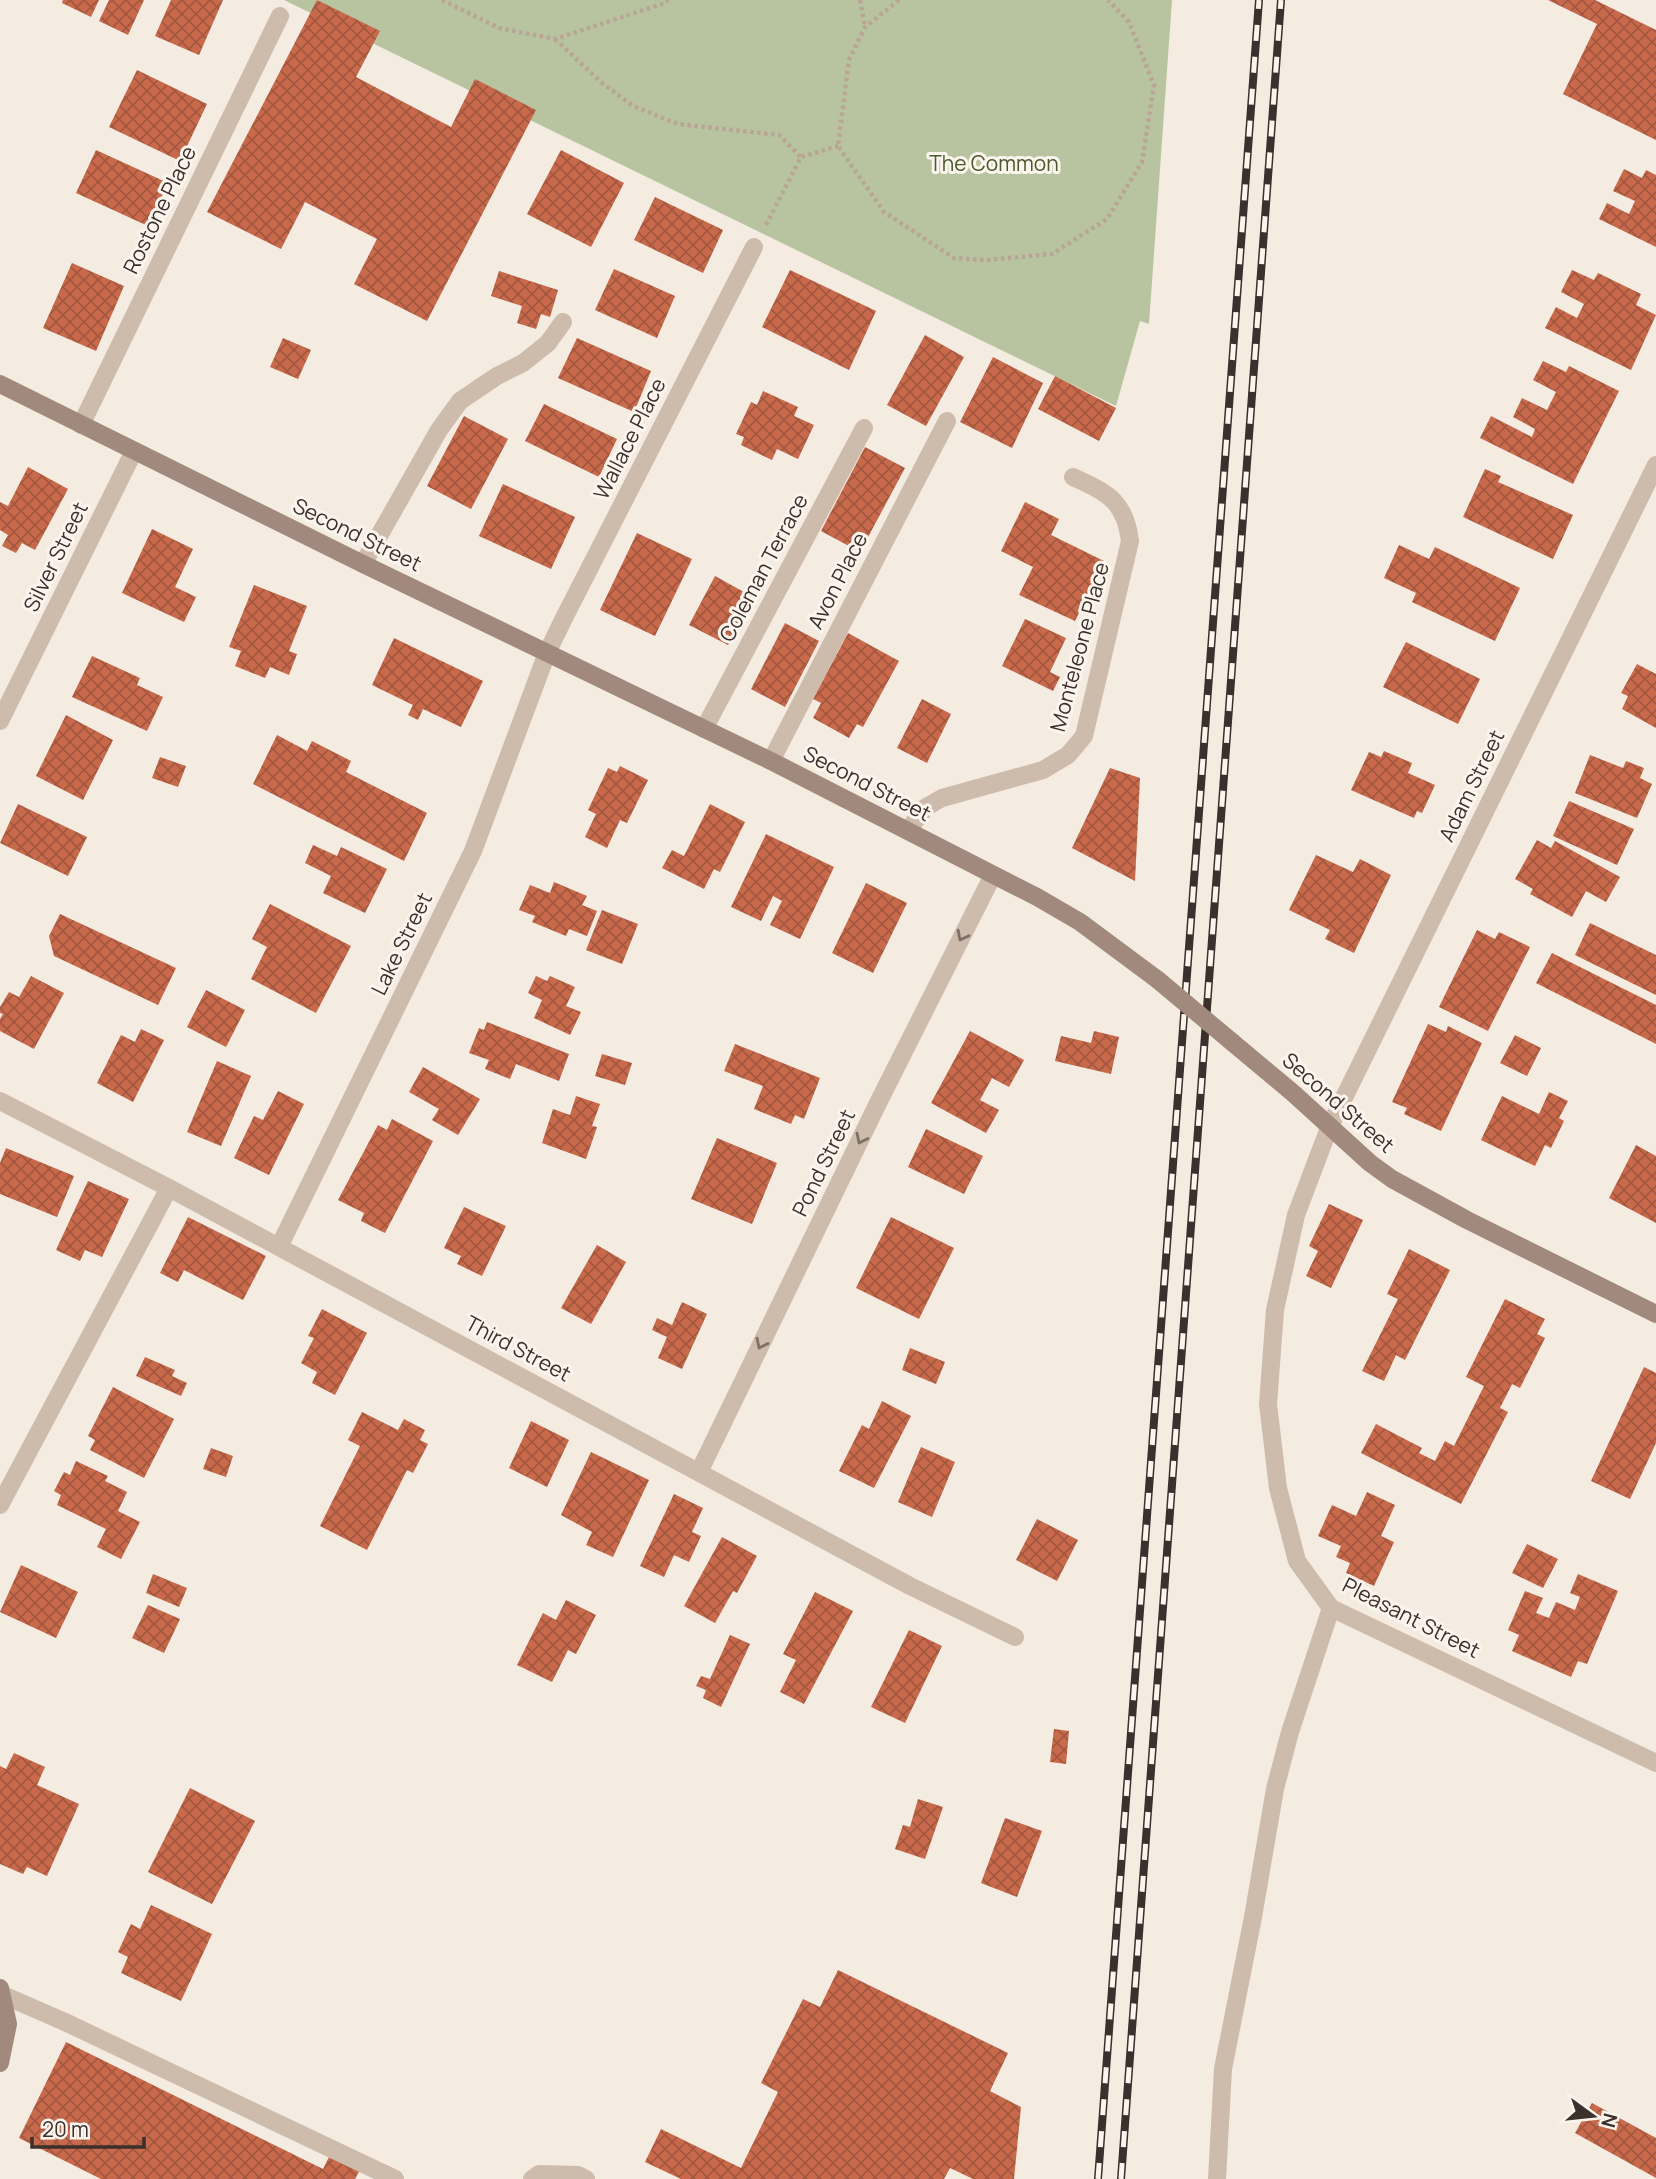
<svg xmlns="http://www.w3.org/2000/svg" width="1656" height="2179" font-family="Manrope,sans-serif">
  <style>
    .park { fill: #b8c4a0 }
    .building { fill: url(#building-cross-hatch) }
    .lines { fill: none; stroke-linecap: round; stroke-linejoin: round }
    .path { stroke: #b9a596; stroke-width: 4.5; stroke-dasharray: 3.5 3.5; stroke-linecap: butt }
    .lane { stroke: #cdbbac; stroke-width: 18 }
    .street { stroke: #cdbbac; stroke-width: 18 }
    .secondary { stroke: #a18a7d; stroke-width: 18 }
    .rail-casing { stroke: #3b302b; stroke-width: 8 }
    .rail { stroke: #fbf5ee; stroke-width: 5; stroke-dasharray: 16; stroke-linecap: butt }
    .secondary-bridge { stroke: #a18a7d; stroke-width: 18 }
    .oneway { stroke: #7d6f65 }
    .labels { text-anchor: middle; stroke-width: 6; stroke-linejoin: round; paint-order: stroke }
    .park-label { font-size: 21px; fill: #4a5a2e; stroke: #fbf5ee }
    .street-label { font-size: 21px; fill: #3b302b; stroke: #fbf5ee }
  </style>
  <defs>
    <pattern id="building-cross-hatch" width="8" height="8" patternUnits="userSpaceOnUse" patternTransform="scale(1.75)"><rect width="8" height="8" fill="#c8694b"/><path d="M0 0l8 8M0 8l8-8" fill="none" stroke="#a4573f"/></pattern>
  </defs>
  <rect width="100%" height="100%" fill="#f4ebe1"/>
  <path class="park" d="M284 0H1172L1149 324 1140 321 1116 406Z"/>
  <path class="building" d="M63 0H99L91 17 62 3Z
    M109 0H144L128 35 99 21Z
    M171 0H223L199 55 155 36Z
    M317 0 380 31 356 77 451 127 475 79 536 110 427 321 354 284 377 239 305 202 281 249 207 212Z
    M1548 0H1595L1656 30V140L1563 94 1597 24Z
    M137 70 207 104 180 161 109 127Z
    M96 150 168 183 148 226 76 193Z
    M561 150 624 183 591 247 527 214Z
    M1624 169 1642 178 1646 170 1656 175V247L1599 219 1607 203 1629 214 1635 201 1613 191Z
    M655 197 723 230 703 273 634 240Z
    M72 263 124 286 96 351 43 328Z
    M614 269 675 296 657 338 595 310Z
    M790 270 876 311 849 370 762 327Z
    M1572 270 1594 280 1598 273 1641 294 1636 305 1656 315 1631 370 1545 328 1556 307 1577 318 1584 304 1561 292Z
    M499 271 558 290 550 317 541 314 536 329 517 323 522 306 491 296Z
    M925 335 964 357 926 426 887 405Z
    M283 338 311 350 298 379 270 367Z
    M577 338 651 371 634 412 558 378Z
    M993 357 1043 383 1012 448 960 422Z
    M1543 361 1566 372 1569 366 1619 391 1573 484 1480 438 1491 416 1532 437 1535 429 1513 417 1522 398 1547 410 1556 392 1533 380Z
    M1055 376 1116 408 1099 441 1038 409Z
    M763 391 798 407 794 416 814 425 798 459 777 449 772 460 741 445 744 437 736 434 751 402 757 405Z
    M544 404 617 439 599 477 525 441Z
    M464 416 508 439 471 509 427 486Z
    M865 447 905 468 860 552 821 531Z
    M28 467 68 489 35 550 22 543 16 553 2 546 8 535 0 530V502L8 506Z
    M1485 469 1501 476 1498 482 1573 515 1553 559 1463 517Z
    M503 484 575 517 551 569 479 536Z
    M1025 502 1059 519 1051 535 1104 561 1075 621 1019 595 1033 567 1001 551Z
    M152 529 193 549 175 587 196 597 184 622 122 593Z
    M637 533 692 559 655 636 600 610Z
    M1399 545 1429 559 1435 547 1520 588 1495 641 1412 602 1416 593 1384 578Z
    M715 576 753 597 728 645 689 625Z
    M254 585 307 606 289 651 297 654 289 675 270 667 265 678 235 666 241 651 229 647Z
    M1025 619 1066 638 1050 672 1060 677 1053 691 1002 666Z
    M785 623 819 641 785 707 751 689Z
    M848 633 899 661 863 727 857 724 849 738 813 718 821 703 813 699Z
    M394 638 483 681 461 727 423 709 418 720 408 715 413 705 372 685Z
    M1406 642 1480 679 1458 724 1383 687Z
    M92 656 140 678 137 685 163 697 147 731 72 697Z
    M1637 664 1656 674V728L1622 709 1628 696 1621 693Z
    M922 699 951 714 927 763 897 748Z
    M66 715 113 740 83 800 36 776Z
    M277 735 307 751 312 741 351 761 346 772 427 813 404 861 253 784Z
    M1384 751 1412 763 1408 773 1435 785 1422 813 1417 811 1414 818 1351 790 1369 752 1381 757Z
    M1590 755 1623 768 1626 761 1644 768 1640 778 1652 784 1637 818 1575 793Z
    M160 757 186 766 178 787 152 778Z
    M620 766 648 780 627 823 620 820 607 848 585 837 596 814 588 810 608 768 617 772Z
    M1110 768 1140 778 1135 881 1072 848Z
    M1569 801 1634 829 1617 865 1553 836Z
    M18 804 87 837 68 876 0 843Z
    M710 804 745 822 720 872 714 869 704 889 662 868 672 850 684 856Z
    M766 834 834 867 800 939 770 925 782 901 773 896 761 921 731 907Z
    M1537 840 1551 848 1555 841 1620 877 1606 902 1586 891 1572 917 1530 894 1533 889 1515 879Z
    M313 845 337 856 341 847 387 869 365 913 323 893 331 876 305 863Z
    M1316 855 1353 872 1360 859 1391 875 1354 953 1325 939 1330 930 1289 910Z
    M554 882 587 896 582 905 597 911 587 936 569 929 566 936 532 922 535 916 519 910 530 885 550 893Z
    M866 883 907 903 873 973 832 953Z
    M270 904 351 946 316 1013 251 979 267 947 252 939Z
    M602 910 638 924 622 964 586 950Z
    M60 914 176 968 158 1005 54 956 49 936Z
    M1590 923 1656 955V995L1575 955Z
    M1477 930 1495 939 1499 932 1530 947 1488 1031 1439 1007Z
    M1552 953 1656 1005V1044L1536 983Z
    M31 976 64 993 34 1049 0 1031V1019L3 1014 0 1013V1007L9 992 19 997Z
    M536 976 547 981 550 976 575 987 566 1006 581 1012 570 1035 534 1018 542 1000 528 993Z
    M206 990 245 1010 226 1047 187 1027Z
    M487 1022 569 1054 559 1081 516 1064 510 1079 485 1069 489 1060 469 1053 479 1028 484 1030Z
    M1428 1024 1446 1032 1448 1026 1482 1043 1441 1131 1404 1114 1407 1108 1392 1102Z
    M141 1029 164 1040 133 1102 97 1083 121 1035 135 1042Z
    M970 1031 1024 1060 1009 1087 992 1078 980 1100 999 1110 986 1133 931 1103Z
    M1094 1031 1119 1037 1111 1074 1055 1061 1061 1036 1091 1043Z
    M1515 1035 1541 1048 1527 1076 1500 1063Z
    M735 1044 820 1078 804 1119 795 1115 791 1124 754 1109 763 1086 724 1071Z
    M602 1054 632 1063 625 1085 595 1076Z
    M217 1061 251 1076 221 1146 187 1132Z
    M423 1067 480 1099 458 1135 432 1120 439 1109 409 1092Z
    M278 1091 304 1104 269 1175 234 1158 254 1116 263 1120Z
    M1549 1092 1568 1101 1559 1118 1564 1121 1551 1148 1545 1145 1535 1166 1481 1140 1502 1096 1539 1114Z
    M576 1096 600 1104 592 1126 597 1127 586 1159 542 1143 553 1109 570 1115Z
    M392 1119 433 1141 385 1233 361 1221 364 1213 338 1200 378 1125 387 1130Z
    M926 1129 983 1156 964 1194 908 1167Z
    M717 1138 777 1163 752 1224 691 1199Z
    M1636 1145 1656 1156V1223L1609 1198Z
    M6 1148 74 1176 57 1217 0 1194V1163Z
    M88 1181 129 1199 102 1257 85 1250 80 1261 56 1250Z
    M1329 1204 1363 1220 1331 1288 1306 1276 1318 1251 1309 1246Z
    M464 1207 506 1226 482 1276 457 1264 461 1256 444 1248Z
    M188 1217 266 1256 243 1300 184 1270 178 1282 160 1273Z
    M891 1217 954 1248 919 1319 856 1288Z
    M597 1245 626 1262 591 1324 561 1308Z
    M1409 1249 1450 1270 1405 1360 1396 1355 1384 1381 1362 1371 1398 1299 1387 1294Z
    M1505 1299 1545 1319 1537 1334 1545 1338 1520 1388 1512 1384 1500 1408 1508 1412 1461 1504 1361 1453 1376 1424 1422 1448 1419 1453 1435 1461 1445 1441 1454 1446 1484 1386 1466 1377Z
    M682 1302 707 1314 682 1369 658 1358 667 1337 652 1330 657 1318 672 1325Z
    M322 1309 367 1333 335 1395 312 1383 317 1372 301 1363 314 1338 308 1336Z
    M910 1348 945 1362 936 1384 902 1370Z
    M145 1357 175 1370 172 1376 187 1383 181 1396 136 1376Z
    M1644 1367 1656 1373V1443L1630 1499 1591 1481Z
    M113 1387 174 1419 144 1478 90 1450 95 1440 88 1436Z
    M882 1401 911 1416 874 1488 839 1471 862 1425 869 1429Z
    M362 1412 398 1430 404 1419 425 1430 420 1440 428 1444 413 1473 407 1470 367 1550 320 1526 360 1446 348 1440Z
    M531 1421 569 1440 547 1487 509 1468Z
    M921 1447 955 1462 932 1517 898 1502Z
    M211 1448 233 1456 226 1477 203 1469Z
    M591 1452 649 1480 613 1557 586 1545 592 1532 561 1515Z
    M76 1461 108 1476 105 1481 127 1492 118 1511 140 1522 121 1559 97 1547 106 1529 57 1505 61 1495 54 1491 64 1472 70 1475Z
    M1367 1492 1395 1505 1381 1536 1394 1542 1374 1586 1346 1573 1350 1563 1336 1557 1341 1546 1318 1536 1332 1505 1356 1516Z
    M674 1494 703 1508 692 1532 701 1536 689 1562 674 1555 664 1577 640 1566Z
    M1037 1519 1078 1540 1057 1581 1016 1560Z
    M722 1537 757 1556 737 1593 733 1591 715 1623 684 1606Z
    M1527 1544 1558 1559 1543 1588 1512 1573Z
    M21 1565 78 1592 56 1638 0 1612Z
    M153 1574 187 1588 179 1607 146 1593Z
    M1578 1574 1618 1591 1587 1664 1578 1661 1571 1677 1512 1651 1519 1635 1508 1630 1525 1591 1543 1598 1536 1613 1549 1618 1556 1602 1575 1610 1580 1597 1570 1593Z
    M815 1592 853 1611 804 1704 780 1692 796 1660 783 1654Z
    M566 1600 596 1615 576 1654 568 1650 552 1682 517 1665 543 1613 556 1620Z
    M148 1605 180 1619 164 1653 132 1638Z
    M909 1630 942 1646 905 1723 871 1707Z
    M730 1635 750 1644 721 1707 703 1698 706 1690 696 1686 701 1676 710 1679Z
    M1054 1729 1069 1731 1066 1764 1050 1762Z
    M14 1753 45 1767 37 1785 79 1804 47 1876 27 1867 23 1874 0 1864V1766L6 1769Z
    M190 1788 255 1821 212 1904 148 1872Z
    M918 1799 943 1807 925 1859 895 1849 903 1825 910 1827Z
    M1005 1818 1042 1831 1017 1897 981 1883Z
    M151 1905 212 1934 181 2001 121 1973 128 1957 118 1952 131 1924 140 1929Z
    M838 1970 1008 2053 990 2091 1021 2107 1014 2179H973L950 2168 944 2179H681L645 2162 661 2129 741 2168 778 2092 761 2083 803 1999 820 2007Z
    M66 2042 323 2169 330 2155 360 2170 355 2179H101L19 2138Z
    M1592 2103 1656 2138V2178L1575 2133Z"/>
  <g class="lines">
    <path class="path" d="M442 0 499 28 555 39 665 3 668 0
      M860 0 865 27
      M899 0 865 27 849 60 838 146 884 212 954 258 987 260 1052 254 1107 219 1142 162 1154 85 1129 22 1108 0
      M555 39 602 83 633 106 678 124 779 135 801 157
      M766 225 801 157 838 146"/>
    <path class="lane" d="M3 1995 65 2022 395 2179
      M532 2179 539 2174 578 2175 586 2179
      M1217 2179 1223 2069 1253 1917 1275 1789 1290 1732 1331 1608"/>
    <path class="street" d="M81 425 280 16
      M1656 465 1329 1128 1296 1215 1275 1310 1268 1404 1278 1488 1297 1561 1331 1608 1656 1763
      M363 564 439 430 460 401 497 376 523 363 548 343 563 322
      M0 721 134 451
      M704 729 864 428
      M771 761 947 421
      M908 830 926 807 942 798 1043 770 1068 755 1084 736 1130 541C1125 500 1107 493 1073 477
      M0 1101 169 1188 910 1586 1015 1637
      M279 1247 473 851 547 653 564 618 754 247
      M699 1472 879 1101 993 875
      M0 1505 169 1188"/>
    <path class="secondary" d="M0 384 363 564 771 761 1037 897 1080 922 1158 980
      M1232 1042 1293 1093 1370 1163 1392 1179 1467 1220 1656 1314
      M0 1988 8 2024 0 2063"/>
    <defs>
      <path id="rail" d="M1098 2179 1259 0
        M1121 2179 1281 0"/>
    </defs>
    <use href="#rail" class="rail-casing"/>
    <use href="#rail" class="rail"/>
    <path class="secondary-bridge" d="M1158 980 1232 1042"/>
  </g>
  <defs><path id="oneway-chevron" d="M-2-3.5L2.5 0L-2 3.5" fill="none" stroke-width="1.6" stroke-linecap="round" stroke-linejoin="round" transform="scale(1.75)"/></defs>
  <g class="oneway">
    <use href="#oneway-chevron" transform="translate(962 936) rotate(117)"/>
    <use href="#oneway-chevron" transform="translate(861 1139) rotate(116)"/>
    <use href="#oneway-chevron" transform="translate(761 1344) rotate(116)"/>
  </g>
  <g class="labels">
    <g class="park-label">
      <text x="994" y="171">The Common</text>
    </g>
    <g class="street-label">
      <text transform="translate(160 210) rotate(-64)" y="7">Rostone Place</text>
      <text transform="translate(630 439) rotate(-63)" y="7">Wallace Place</text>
      <text transform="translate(357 535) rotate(26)" y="7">Second Street</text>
      <text transform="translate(56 557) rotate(-64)" y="7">Silver Street</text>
      <text transform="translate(764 568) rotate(-62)" y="7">Coleman Terrace</text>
      <text transform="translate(838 581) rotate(-63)" y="7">Avon Place</text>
      <text transform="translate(1080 647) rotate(-75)" y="7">Monteleone Place</text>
      <text transform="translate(867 784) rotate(27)" y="7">Second Street</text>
      <text transform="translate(1472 786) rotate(-64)" y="7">Adam Street</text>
      <text transform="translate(402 944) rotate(-64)" y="7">Lake Street</text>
      <text transform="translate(1338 1103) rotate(41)" y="7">Second Street</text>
      <text transform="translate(824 1163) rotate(-64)" y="7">Pond Street</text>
      <text transform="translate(518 1349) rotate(28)" y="7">Third Street</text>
      <text transform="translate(1411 1618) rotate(27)" y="7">Pleasant Street</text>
    </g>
  </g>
  <g transform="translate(1593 2116) rotate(105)" stroke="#fbf5ee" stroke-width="5" paint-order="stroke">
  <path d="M0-5L12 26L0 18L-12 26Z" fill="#3b302b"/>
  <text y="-10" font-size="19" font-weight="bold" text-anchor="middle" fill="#3b302b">N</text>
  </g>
  <path d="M32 2137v10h112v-10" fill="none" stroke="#3b302b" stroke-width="3.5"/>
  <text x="42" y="2137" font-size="21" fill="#3b302b" stroke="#fbf5ee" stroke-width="5" paint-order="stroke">20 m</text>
</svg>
